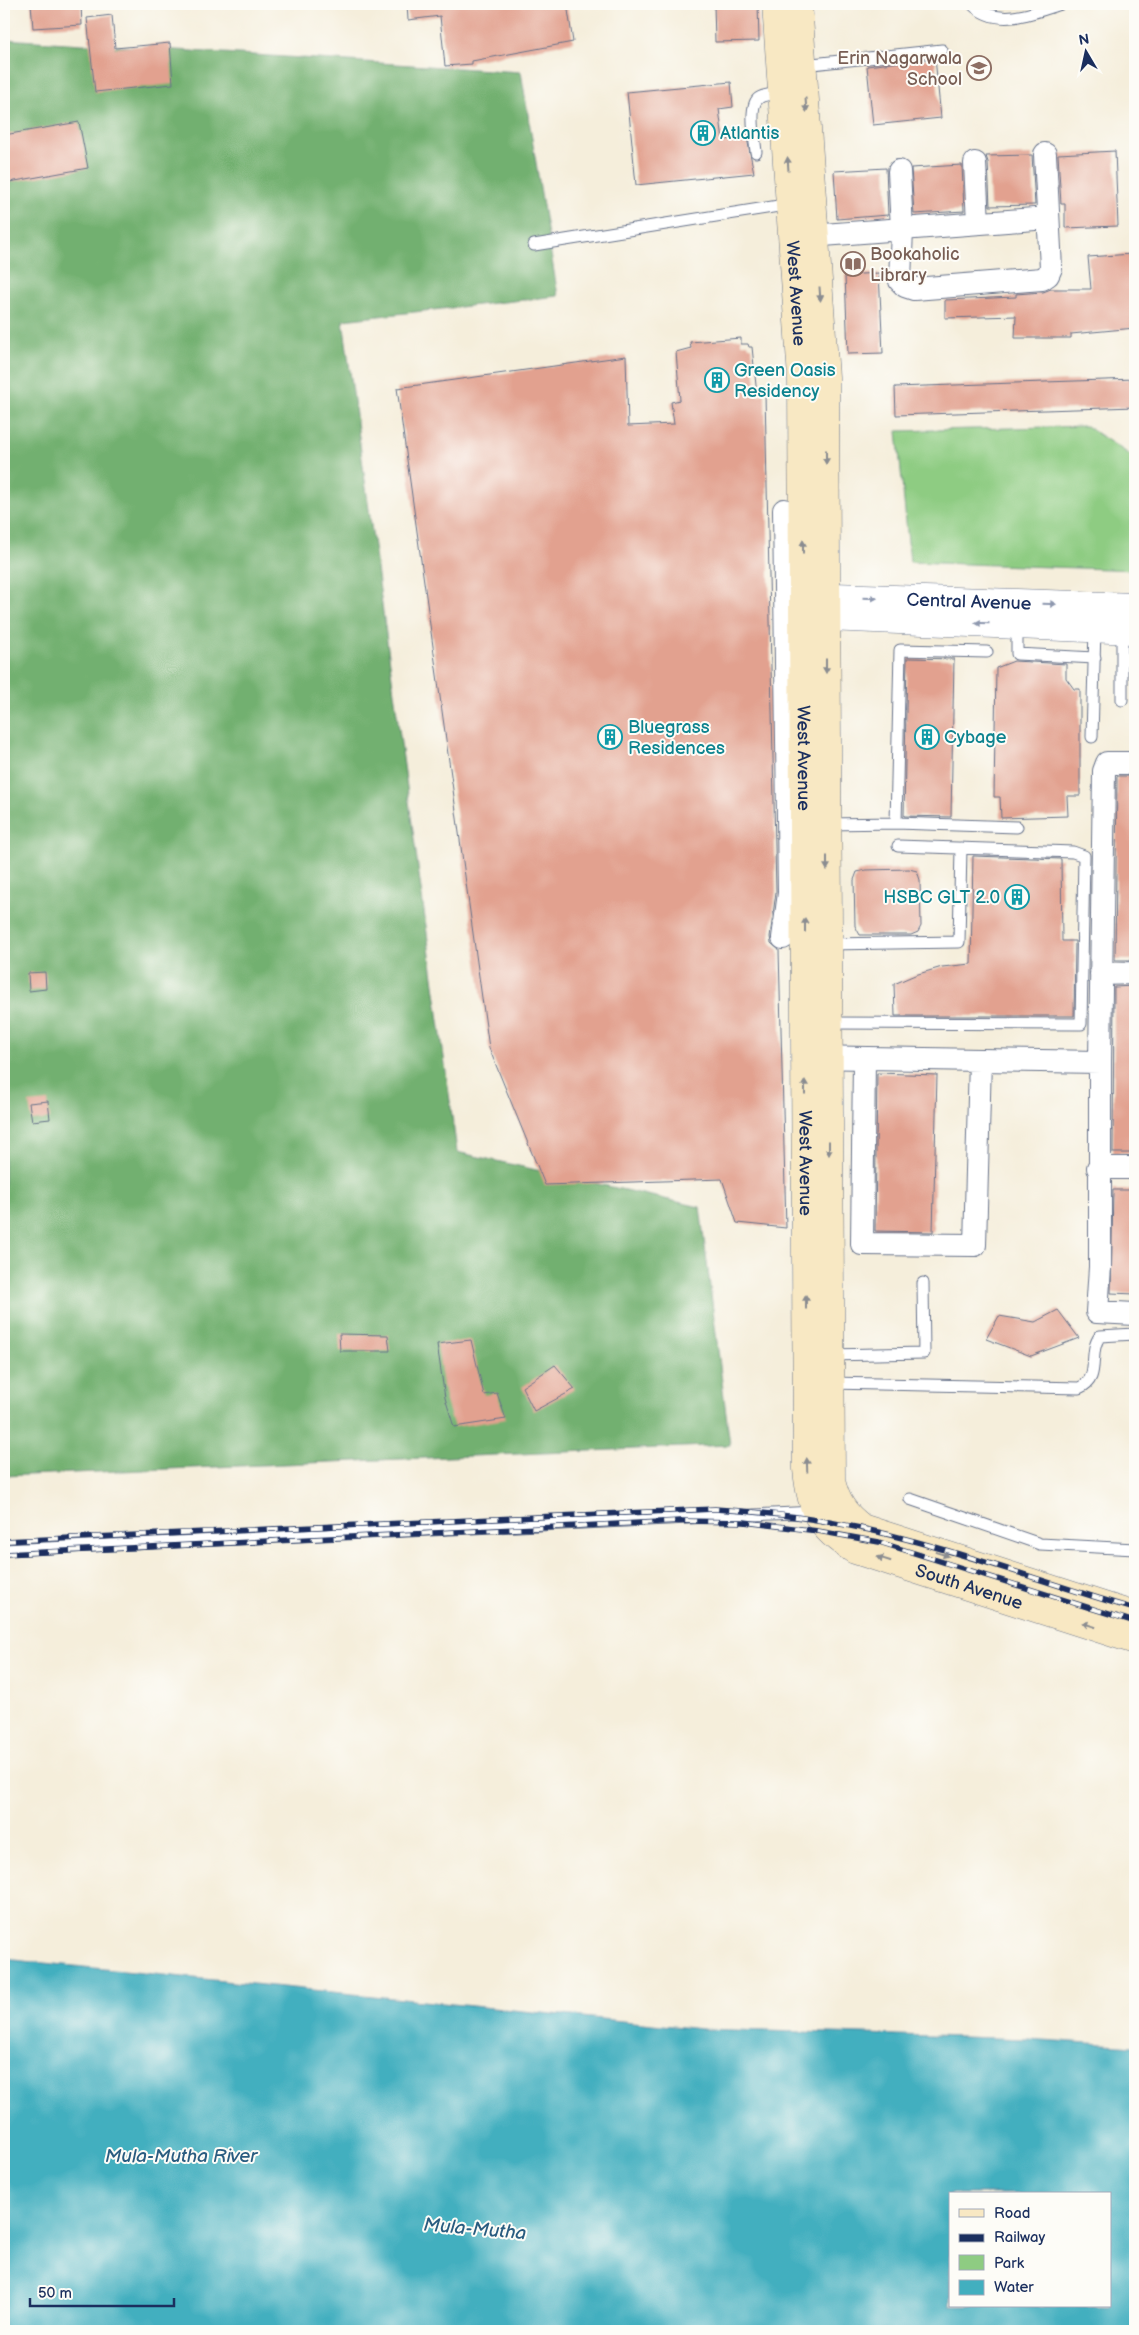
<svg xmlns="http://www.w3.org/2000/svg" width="1139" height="2335" font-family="'Balsamiq Sans',sans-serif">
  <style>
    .green { fill: #8ecc82; stroke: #547e70 }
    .forest { fill: #72b070; stroke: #467067 }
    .water { fill: #42afbf; stroke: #2e6f8e; fill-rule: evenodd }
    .building { fill: #e2a18f }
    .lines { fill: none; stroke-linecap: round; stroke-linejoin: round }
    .service-casing { stroke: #67728a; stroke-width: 13 }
    .minor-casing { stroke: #67728a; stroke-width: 24 }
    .tertiary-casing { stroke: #67728a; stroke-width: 29 }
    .secondary-casing { stroke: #67728a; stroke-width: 29 }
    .service { stroke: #fff; stroke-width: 11 }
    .minor { stroke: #fff; stroke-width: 22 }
    .tertiary { stroke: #fff; stroke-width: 28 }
    .secondary { stroke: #f8e8c3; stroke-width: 28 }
    .rail-casing { stroke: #1b2f5e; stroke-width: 5.5 }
    .rail { stroke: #fdfcf7; stroke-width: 4; stroke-dasharray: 11; stroke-linecap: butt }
    .oneway { fill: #8a8c90 }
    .oneway2 { fill: #8d97ae }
    .labels { text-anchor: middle; stroke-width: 4; stroke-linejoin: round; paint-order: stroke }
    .education-label { font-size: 18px; fill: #785e54; stroke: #fdfcf7; text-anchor: end }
    .culture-label { font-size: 18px; fill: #0d838f; stroke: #fdfcf7; text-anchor: start }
    .street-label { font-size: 18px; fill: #1b2f5e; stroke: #fdfcf7 }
    .water-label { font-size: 19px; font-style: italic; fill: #295c80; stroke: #fdfcf7 }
  </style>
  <rect width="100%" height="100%" fill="#fdfcf7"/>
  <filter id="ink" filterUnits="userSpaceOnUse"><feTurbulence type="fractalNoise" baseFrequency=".02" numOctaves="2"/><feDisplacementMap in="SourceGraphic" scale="10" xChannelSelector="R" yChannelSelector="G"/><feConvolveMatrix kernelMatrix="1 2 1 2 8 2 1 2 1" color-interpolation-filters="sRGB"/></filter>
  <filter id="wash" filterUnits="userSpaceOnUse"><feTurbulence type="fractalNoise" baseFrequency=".0096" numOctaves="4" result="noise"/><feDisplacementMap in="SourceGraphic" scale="20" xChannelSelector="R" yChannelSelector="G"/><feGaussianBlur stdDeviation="1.12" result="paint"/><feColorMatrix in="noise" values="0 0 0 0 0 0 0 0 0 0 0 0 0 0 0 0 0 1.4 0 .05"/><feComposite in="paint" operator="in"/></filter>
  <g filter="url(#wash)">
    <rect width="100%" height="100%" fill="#f5eedb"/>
    <path class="green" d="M1086 426 1135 458V570L910 562 897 431Z"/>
    <path class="forest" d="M4 39 521 72 558 296 343 320 457 1152 700 1207 730 1445 4 1476Z"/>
    <path class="water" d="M4 1959 702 2029 1027 2039 1135 2046V2331H4ZM950 2194H1110V2306H950Z"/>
    <g id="blocks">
      <path class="building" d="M31 4H81L82 25 33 28Z
        M407 4H567L573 42 472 61V64L445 66 440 16 408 20Z
        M714 4H758L759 41 715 42Z
        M112 15 115 48 170 43 173 84 95 92 87 18Z
        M935 58 941 118 873 125 867 66Z
        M731 82 733 107 719 109 723 140 747 138 754 173 636 185 627 92Z
        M79 122 88 168 4 183V135Z
        M1115 151 1118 226 1065 228V204H1061L1058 154Z
        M1032 155 1035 205 990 206 988 162 986 156Z
        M962 165 964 211 914 214 911 168Z
        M886 168 888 215 837 219 834 171Z
        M1132 254 1135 286V328L1071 334V338H1015L1016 316 945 318V300L1016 297V294L1043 292 1051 289H1091L1088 257Z
        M879 273 883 353 848 354 845 275Z
        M741 338V344H748L749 347H752L757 395 765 394 776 892 770 937 771 943 779 950 786 1228 737 1223 722 1179 545 1185 489 1048 397 388 626 356 628 426 674 424 671 402 680 400 676 352 691 348 690 342Z
        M1135 379V407L896 415 895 387Z
        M907 658 954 659 951 817 904 816Z
        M1014 661 1066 664V678L1074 689H1080V796H1067L1068 816 1001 818 1000 797H994L996 668Z
        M1117 776H1135V960H1115Z
        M973 856 1061 859 1062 941H1075L1074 1016H895L894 984 915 975 942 967 971 964Z
        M909 869 917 871 920 880 921 926 918 932 911 935H860L855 926 854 880 857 872 866 870Z
        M45 972 46 989 29 991 28 973Z
        M1135 986V1153H1113L1114 987Z
        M877 1073 937 1075 933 1232 875 1231Z
        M48 1101 50 1119 32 1121 29 1103Z
        M1113 1190H1135V1294L1111 1293Z
        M1058 1310 1079 1338 1031 1356 986 1339 999 1316 1035 1322Z
        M339 1334 388 1335 390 1351H340Z
        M471 1340 484 1395 497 1393 506 1419 454 1427 445 1398 437 1344Z
        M555 1365 575 1389 534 1411 522 1387Z"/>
    </g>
  </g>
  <g filter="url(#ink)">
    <use href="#blocks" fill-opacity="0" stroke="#67728a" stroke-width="1"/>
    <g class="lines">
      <defs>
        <path id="service" d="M972 4C997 29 1032 13 1061 4
          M803 65 942 50
          M756 152C755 140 748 105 759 98 764 94 776 94 782 93
          M534 245 791 204
          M1017 624V654L1095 658
          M1122 629V700
          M1092 737 1095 628
          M896 823 900 650 987 652
          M827 824 896 823 1017 827
          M828 944 959 942 961 848
          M828 1023 1081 1024 1084 856 1073 852 898 846
          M830 1355 924 1353 923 1283
          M830 1383 1079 1388C1102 1379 1087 1353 1100 1336L1135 1334
          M910 1499 1040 1544 1135 1549
          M4 1550 816 1512"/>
        <path id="minor" d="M975 163 978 223
          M899 171 902 229 900 281 905 286 914 289 1042 279 1048 275 1051 268 1045 154
          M797 237 1048 218
          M783 938 789 893 784 510
          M1101 974 1135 973
          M811 1057 1100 1062 1104 771 1107 763H1135
          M864 1058 862 1244 975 1245 980 1060
          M1100 1062V1267L1097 1312 1135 1314
          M1098 1168H1135"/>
        <g id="tertiary">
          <path id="s1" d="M803 596 1135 607"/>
          <path d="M803 616 1135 630"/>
        </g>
        <g id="secondary">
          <path id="s2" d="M776 4 802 378 807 1469C811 1511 819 1528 855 1550L1135 1640"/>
          <path d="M798 4 825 377 831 1481C836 1502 844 1515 862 1528L1135 1616"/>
        </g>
      </defs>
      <use href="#service" class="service-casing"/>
      <use href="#minor" class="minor-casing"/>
      <use href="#tertiary" class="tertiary-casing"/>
      <use href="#secondary" class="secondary-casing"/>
      <use href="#service" class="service"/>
      <use href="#minor" class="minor"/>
      <use href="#tertiary" class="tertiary"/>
      <use href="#secondary" class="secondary"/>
      <defs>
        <path id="rail" d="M4 1541 715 1509C779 1513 844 1522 906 1539 983 1559 1058 1587 1135 1609
          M4 1554 681 1521 744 1522 818 1531 879 1542 1135 1622"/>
      </defs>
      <use href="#rail" class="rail-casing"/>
      <use href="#rail" class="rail"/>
    </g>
    <defs><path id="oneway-solid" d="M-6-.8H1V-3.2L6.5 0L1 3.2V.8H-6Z" transform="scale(1.25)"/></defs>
    <g class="oneway">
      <use href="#oneway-solid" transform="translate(806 105) rotate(86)"/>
      <use href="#oneway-solid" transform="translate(788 164) rotate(-94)"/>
      <use href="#oneway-solid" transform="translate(820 294) rotate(86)"/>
      <use href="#oneway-solid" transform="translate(826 457) rotate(90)"/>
      <use href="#oneway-solid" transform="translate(803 547) rotate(-90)"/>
      <use href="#oneway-solid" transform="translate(826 666) rotate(90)"/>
      <use href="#oneway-solid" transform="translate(827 863) rotate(90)"/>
      <use href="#oneway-solid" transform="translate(805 925) rotate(-90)"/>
      <use href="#oneway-solid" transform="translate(805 1087) rotate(-90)"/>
      <use href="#oneway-solid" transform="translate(829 1148) rotate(90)"/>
      <use href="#oneway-solid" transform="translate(806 1302) rotate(-90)"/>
      <use href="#oneway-solid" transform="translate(807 1465) rotate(-92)"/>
      <use href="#oneway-solid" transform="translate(942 1554) rotate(18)"/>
      <use href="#oneway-solid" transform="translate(884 1559) rotate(-162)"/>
      <use href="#oneway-solid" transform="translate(1089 1625) rotate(-162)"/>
    </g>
    <g class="oneway2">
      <use href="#oneway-solid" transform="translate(870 598) rotate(2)"/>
      <use href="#oneway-solid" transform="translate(1049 604) rotate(2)"/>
      <use href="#oneway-solid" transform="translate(982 623) rotate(-178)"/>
    </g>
  </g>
  <defs>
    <symbol id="school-ring" viewBox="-11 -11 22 22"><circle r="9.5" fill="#fdfcf7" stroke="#8d6e63" stroke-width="1.5"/><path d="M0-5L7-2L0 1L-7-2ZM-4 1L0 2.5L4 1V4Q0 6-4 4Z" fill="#8d6e63"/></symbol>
    <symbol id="building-ring" viewBox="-11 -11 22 22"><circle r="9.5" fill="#fdfcf7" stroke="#0f9aa8" stroke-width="1.5"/><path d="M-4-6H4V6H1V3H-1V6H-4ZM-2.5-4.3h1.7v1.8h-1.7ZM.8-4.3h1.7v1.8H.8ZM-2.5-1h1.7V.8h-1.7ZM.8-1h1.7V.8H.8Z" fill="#0f9aa8"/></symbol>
    <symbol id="library-ring" viewBox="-11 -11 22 22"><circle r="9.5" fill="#fdfcf7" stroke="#8d6e63" stroke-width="1.5"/><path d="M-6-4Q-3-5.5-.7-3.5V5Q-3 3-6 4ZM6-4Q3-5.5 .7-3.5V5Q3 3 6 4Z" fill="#8d6e63"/></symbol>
  </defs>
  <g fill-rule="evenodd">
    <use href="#school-ring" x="965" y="54" width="28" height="28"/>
    <use href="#building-ring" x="689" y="119" width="28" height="28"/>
    <use href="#library-ring" x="839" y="250" width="28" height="28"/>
    <use href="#building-ring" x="703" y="366" width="28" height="28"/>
    <use href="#building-ring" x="596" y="723" width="28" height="28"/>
    <use href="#building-ring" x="913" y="723" width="28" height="28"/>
    <use href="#building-ring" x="1003" y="883" width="28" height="28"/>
  </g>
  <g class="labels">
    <g class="education-label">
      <text x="962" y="64">Erin Nagarwala<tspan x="962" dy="21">School</tspan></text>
      <text x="870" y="260" text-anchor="start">Bookaholic<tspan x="870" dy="21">Library</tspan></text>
    </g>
    <g class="culture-label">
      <text x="720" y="139">Atlantis</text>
      <text x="734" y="376">Green Oasis<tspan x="734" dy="21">Residency</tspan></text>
      <text x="628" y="733">Bluegrass<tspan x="628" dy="21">Residences</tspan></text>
      <text x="944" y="743">Cybage</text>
      <text x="1000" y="903" text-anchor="end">HSBC GLT 2.0</text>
    </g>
    <g class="street-label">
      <text dy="6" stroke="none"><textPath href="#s2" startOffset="290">West Avenue</textPath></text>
      <text dy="6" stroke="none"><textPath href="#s1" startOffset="166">Central Avenue</textPath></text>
      <text dy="6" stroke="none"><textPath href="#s2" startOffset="755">West Avenue</textPath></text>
      <text dy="6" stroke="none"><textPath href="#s2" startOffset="1160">West Avenue</textPath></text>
      <text dy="6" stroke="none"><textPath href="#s2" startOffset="1685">South Avenue</textPath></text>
    </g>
    <g class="water-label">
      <text x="181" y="2162">Mula-Mutha River</text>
      <text transform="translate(475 2228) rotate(5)" y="7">Mula-Mutha</text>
    </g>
  </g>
  <rect width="1139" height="2335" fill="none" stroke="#fdfcf7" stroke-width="20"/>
  <rect x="949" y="2192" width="162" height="115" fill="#fdfcf7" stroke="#a3aaba"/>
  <rect x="959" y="2209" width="25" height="8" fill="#f8e8c3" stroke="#a3aaba"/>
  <text x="994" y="2218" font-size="15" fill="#1b2f5e">Road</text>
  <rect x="959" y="2234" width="25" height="8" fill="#1b2f5e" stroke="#a3aaba"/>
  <text x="994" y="2242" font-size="15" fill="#1b2f5e">Railway</text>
  <rect x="959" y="2255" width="25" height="15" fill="#8ecc82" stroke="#a3aaba"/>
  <text x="994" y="2268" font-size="15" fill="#1b2f5e">Park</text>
  <rect x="959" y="2280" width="25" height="15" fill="#42afbf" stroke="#a3aaba"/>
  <text x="994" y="2292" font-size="15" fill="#1b2f5e">Water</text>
  <g transform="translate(1086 52) rotate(351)" stroke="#fdfcf7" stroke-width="4" paint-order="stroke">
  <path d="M0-4L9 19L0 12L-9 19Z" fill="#1b2f5e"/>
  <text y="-8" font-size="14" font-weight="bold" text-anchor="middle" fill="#1b2f5e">N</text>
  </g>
  <path d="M30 2298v8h144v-8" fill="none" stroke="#1b2f5e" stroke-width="2.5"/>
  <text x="38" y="2298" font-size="15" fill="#1b2f5e" stroke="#fdfcf7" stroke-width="4" paint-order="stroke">50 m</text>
</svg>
